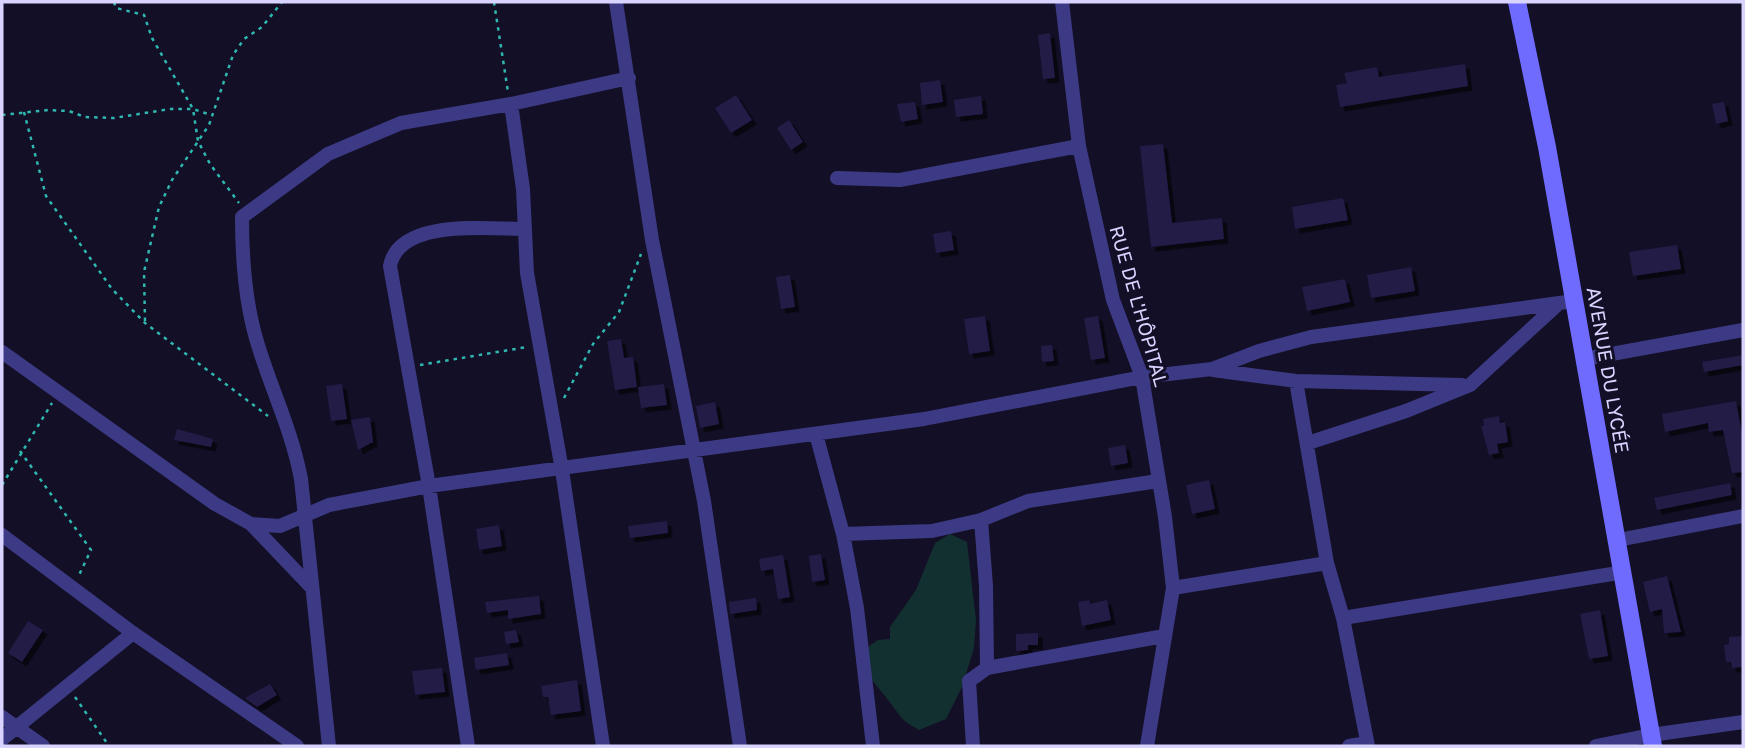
<svg xmlns="http://www.w3.org/2000/svg" width="1745" height="748" font-family="'Golos Text',sans-serif">
  <style>
    .green { fill: #12302f }
    .building { fill: #241b47; filter: url(#shadow) }
    .lines { fill: none; stroke-linecap: round; stroke-linejoin: round }
    .path { stroke: #2fb8b0; stroke-width: 2.5; stroke-dasharray: 3.5 5; stroke-linecap: butt }
    .street { stroke: #3d3a85; stroke-width: 14 }
    .secondary { stroke: #6f6bff; stroke-width: 18 }
    .labels { text-anchor: middle; stroke-width: 6; stroke-linejoin: round; paint-order: stroke }
    .street-label { font-size: 19px; fill: #d9d4ff; stroke: #130f26 }
  </style>
  <defs>
    <filter id="shadow"><feDropShadow dx="4.5" dy="4.5" stdDeviation="0" flood-color="#0009"/></filter>
  </defs>
  <rect width="100%" height="100%" fill="#130f26"/>
  <path class="green" d="M950 534 967 542 976 620 974 648 962 687 946 719 919 730C898 718 902 717 888 700 872 678 863 677 869 646L878 640 890 639V627L916 590 935 543Z"/>
  <path class="building" d="M1050 33 1055 78 1043 79 1038 35Z
    M1465 64 1468 86 1340 107 1336 85 1347 83 1344 73 1377 67 1379 77Z
    M940 80 943 102 922 105 920 83Z
    M736 95 752 120 731 133 715 108Z
    M981 96 983 114 956 117 954 100Z
    M915 102 918 119 901 122 897 104Z
    M1724 102 1728 121 1716 124 1712 104Z
    M789 120 803 142 791 150 777 128Z
    M1163 144 1172 223 1222 218 1224 239 1151 247 1140 146Z
    M1343 198 1348 220 1295 229 1292 207Z
    M951 231 954 250 936 253 933 234Z
    M1677 245 1681 269 1633 276 1629 252Z
    M1411 267 1415 291 1371 298 1367 275Z
    M790 275 795 307 781 309 776 277Z
    M1345 279 1350 302 1307 311 1302 287Z
    M985 316 990 351 969 354 964 319Z
    M1098 316 1105 358 1091 360 1084 318Z
    M621 339 624 358 633 357 637 387 615 390 607 341Z
    M1052 345 1054 361 1042 362 1041 346Z
    M1743 355V365L1704 372 1702 362Z
    M342 384 347 419 331 421 326 386Z
    M664 384 667 405 641 408 638 387Z
    M1736 401 1743 440V472L1732 473 1723 430 1709 432 1708 423 1665 432 1662 414Z
    M715 402 719 424 700 428 696 406Z
    M1499 416 1500 423 1505 422 1508 442 1497 444 1499 453 1489 455 1481 426H1484L1483 419Z
    M370 417 373 442 358 450 351 420Z
    M177 429 213 439 211 447 174 440Z
    M1125 445 1128 463 1111 466 1108 448Z
    M1209 480 1215 509 1192 514 1186 485Z
    M1730 483 1732 495 1657 510 1654 498Z
    M667 521 668 533 630 538 628 526Z
    M499 525 502 546 479 550 476 529Z
    M821 554 825 580 812 582 809 556Z
    M783 555 790 597 778 599 773 569 761 571 759 559Z
    M1667 576 1681 632 1664 633 1662 609 1650 612 1643 582Z
    M539 596 541 614 508 619V610L487 613 485 602Z
    M756 598 757 610 730 614 729 602Z
    M1089 600 1090 604 1107 600 1111 620 1082 626 1078 602Z
    M1600 610 1608 656 1589 659 1580 614Z
    M28 621 43 630 22 662 8 653Z
    M516 630 519 642 506 644 504 632Z
    M1038 633V645H1028V650L1016 651V634Z
    M1743 636V667L1732 668 1731 662H1726L1724 645 1729 644V637Z
    M507 653 509 665 476 670 474 658Z
    M442 668 445 692 415 695 412 671Z
    M577 680 581 711 551 715 548 697H543L541 686Z
    M270 684 277 695 257 707 245 698Z"/>
  <g class="lines">
    <path class="path" d="M114 2 116 8 144 15 152 38 193 109 198 141 210 164 239 203
      M494 2 508 92
      M24 112 46 196 112 289 145 323 268 416
      M2 115 48 110 69 111 85 117 114 118 170 109H193L211 115
      M145 321 144 272 159 207 172 180 209 125 233 55 244 39 262 27 282 2
      M420 365 527 347
      M564 398 593 344 619 312 641 254
      M20 451 91 550 79 575
      M2 485 52 403
      M75 697 109 746"/>
    <path class="street" d="M616 2 652 240 704 501 740 746
      M1062 2 1079 146 1113 300 1142 377 1165 517 1173 588 1147 746
      M511 104 523 189 527 273 562 470 603 746
      M837 178 900 180 1079 146
      M2 352 215 504 251 524 280 526 329 505 429 486 924 419 1142 377 1212 369 1259 351 1311 337 1574 301
      M1584 359 1743 330
      M1213 370 1296 381 1462 385
      M1296 381 1327 563 1343 618 1368 746
      M816 434 843 534 857 608 873 746
      M1308 443 1406 411 1470 385 1557 305
      M251 524 312 588
      M843 534 932 531 981 520 1028 501 1158 481
      M2 535 133 633 297 746
      M1618 540 1743 516
      M1173 588 1327 563
      M1343 618 1624 572
      M987 668 1164 636
      M2 717 43 746
      M2 739 133 633
      M329 746 301 479C292 431 272 391 258 345 245 304 242 260 242 217L328 154 401 123 511 104 629 78
      M468 746 429 486 390 266C399 218 487 229 524 229
      M973 746 969 681 987 668 986 586 981 520
      M1349 746 1367 743
      M1596 746 1651 735 1743 722"/>
    <path class="secondary" d="M1517 2 1547 147 1653 746"/>
  </g>
  <g class="labels">
    <g class="street-label">
      <text transform="translate(1139 306) rotate(74)" y="7">RUE DE L'HÔPITAL</text>
      <text transform="translate(1608 370) rotate(80)" y="7">AVENUE DU LYCÉE</text>
    </g>
  </g>
  <rect width="1745" height="748" fill="none" stroke="#d9d4ff" stroke-width="7"/>
</svg>
